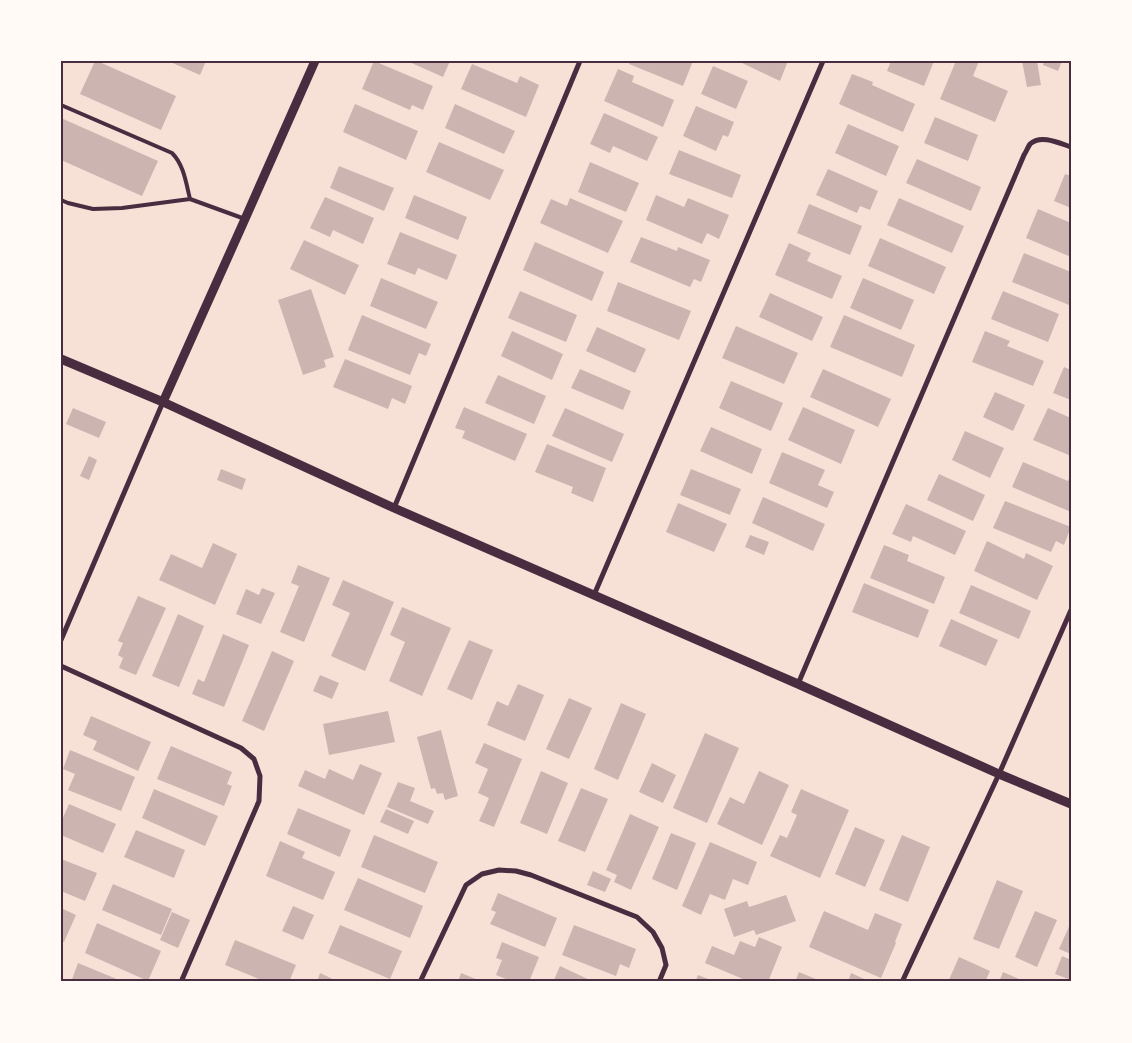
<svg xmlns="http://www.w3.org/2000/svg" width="1132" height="1043" font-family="'Titillium Web',sans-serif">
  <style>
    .building { fill: #ccb4b1 }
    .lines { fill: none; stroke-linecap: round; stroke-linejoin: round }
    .service { stroke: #4a2c40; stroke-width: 4 }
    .minor { stroke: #4a2c40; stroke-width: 5 }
    .tertiary { stroke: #4a2c40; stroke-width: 9 }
    .neatline { fill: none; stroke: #4a2c40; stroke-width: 2 }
  </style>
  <rect width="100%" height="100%" fill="#f7e1d7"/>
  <path class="building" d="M95 61H97L176 96 161 130 80 94Z
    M168 61H206L200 75Z
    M374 61 433 86 423 110 412 105 410 110 362 89Z
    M407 61H450L443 77Z
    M630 61H693L683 86 629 64Z
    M738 61H788L780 81Z
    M891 61H934L924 86 887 71Z
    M956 61H979L973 76 1008 91 995 122 940 99Z
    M1022 61H1037L1041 85 1027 87Z
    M1044 61H1062L1058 71 1043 65Z
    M472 64 517 83 520 76 539 85 526 117 461 89Z
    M713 66 748 81 736 109 701 94Z
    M618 69 634 76 632 82 674 100 663 127 604 101Z
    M852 74 873 82 872 85 915 104 903 132 839 104Z
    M355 104 418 131 406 160 343 132Z
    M455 104 515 131 504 154 445 128Z
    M696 106 734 122 728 137 723 135 716 151 683 136Z
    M604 113 658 137 647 161 613 146 610 153 590 144Z
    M935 117 978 135 968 161 924 143Z
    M61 118 158 161 142 196 61 160Z
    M848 124 899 146 886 176 835 153Z
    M439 142 504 170 490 200 426 172Z
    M679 150 741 175 732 198 669 174Z
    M917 159 981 187 971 211 906 183Z
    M590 162 639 183 626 212 578 192Z
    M339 166 394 188 384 211 330 188Z
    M828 169 878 191 870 210 860 206 857 213 816 195Z
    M1065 174 1071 176V208L1054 201Z
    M414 195 467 217 458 240 405 218Z
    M656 195 684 207 688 198 729 215 719 239 707 233 702 244 646 220Z
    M325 197 374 218 363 244 333 230 330 237 310 228Z
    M570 198 623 221 608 253 540 223 551 199 567 206Z
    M899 198 964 226 952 253 887 225Z
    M809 204 862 226 850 255 797 233Z
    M1038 209 1071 223V257L1026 238Z
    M400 232 457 255 447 280 418 268 415 275 387 264Z
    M641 237 677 251 678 247 710 260 701 282 694 279 690 287 630 262Z
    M880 238 946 267 934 294 868 266Z
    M304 240 359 265 345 295 290 269Z
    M535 242 604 272 592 301 523 270Z
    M789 243 811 253 807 261 842 276 832 299 775 275Z
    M1024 253 1071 272V301L1069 305 1012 282Z
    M381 278 438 302 426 329 370 306Z
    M863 278 914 300 901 330 850 308Z
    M618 282 691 311 679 340 607 311Z
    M311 289 334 357 324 360 326 367 303 375 278 300Z
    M520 291 577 315 566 342 508 318Z
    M1003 291 1059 314 1048 342 991 319Z
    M770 293 823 317 812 341 759 317Z
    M362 315 431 344 426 356 419 353 410 375 348 350Z
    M844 315 915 345 902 377 830 347Z
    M736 326 798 353 784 384 722 358Z
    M597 327 646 349 635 373 586 351Z
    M512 331 563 354 552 380 501 356Z
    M985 331 1010 341 1007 346 1044 361 1033 386 972 362Z
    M345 359 412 386 405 404 392 398 388 409 333 387Z
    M1064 367 1071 370V400L1053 393Z
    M580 369 631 391 623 410 571 388Z
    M823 369 891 399 878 427 810 397Z
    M498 375 546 396 534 424 485 403Z
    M731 381 783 403 771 431 719 408Z
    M995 392 1025 405 1013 431 983 417Z
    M464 407 527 434 515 461 462 438 465 431 455 428Z
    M803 407 855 430 841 464 788 440Z
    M73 408 106 422 99 438 66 424Z
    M565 408 624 434 612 462 552 436Z
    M1048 408 1071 418V456L1033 440Z
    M711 427 762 449 752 474 700 451Z
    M965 431 1004 448 990 478 952 460Z
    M547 444 606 468 593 502 571 493 573 487 535 472Z
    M782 452 825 470 818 485 834 492 827 508 769 483Z
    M89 456 97 460 89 480 80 476Z
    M1023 462 1068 481 1071 474V512L1012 487Z
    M221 469 246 479 242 490 217 480Z
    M691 469 741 489 730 515 680 495Z
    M939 474 985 495 973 521 927 500Z
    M763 497 825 524 813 551 752 523Z
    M1005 501 1071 527 1064 545 1056 541 1051 552 993 528Z
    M678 503 727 524 714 552 666 532Z
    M906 504 966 531 955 555 913 536 911 542 892 534Z
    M750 535 769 542 764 555 745 547Z
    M987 541 1024 559 1026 553 1053 566 1037 600 974 571Z
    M213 543 237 554 215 605 159 580 171 554 202 568Z
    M884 545 909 555 907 561 945 577 934 604 870 578Z
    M298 565 330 578 304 642 280 632 299 586 291 583Z
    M343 580 394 602 365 671 331 656 350 613 332 605Z
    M864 583 929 610 918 638 852 612Z
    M971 585 1031 611 1019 639 959 613Z
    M262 588 275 593 261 624 236 614 246 589 259 595Z
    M138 596 166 608 136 675 119 668 123 658 118 655 123 643 118 641Z
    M402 607 451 628 422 696 389 681 405 642 390 635Z
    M178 614 204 626 179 687 152 676Z
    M951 619 998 640 986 666 939 646Z
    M223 634 249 645 224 707 192 694 198 679 204 682Z
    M469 640 493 650 472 700 447 689Z
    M272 651 294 661 264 731 242 721Z
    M320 675 339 683 332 699 313 691Z
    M518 684 544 695 525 741 487 725 497 701 508 706Z
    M569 698 592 708 569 759 546 749Z
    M621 703 646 714 618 780 594 769Z
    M388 711 395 742 329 755 323 724Z
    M91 716 151 742 138 771 93 750 97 741 83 735Z
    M441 730 458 796 445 800 443 793 437 794 435 788 431 789 417 737Z
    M705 733 739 748 707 823 673 808Z
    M484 743 522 759 494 827 479 821 489 798 478 793 488 769 475 763Z
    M171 746 232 772 227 784 232 786 224 806 157 779Z
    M70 750 135 777 121 811 68 790 75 774 63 769Z
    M652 763 676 775 663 803 639 792Z
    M360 764 382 773 364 815 298 786 305 770 325 779 329 769 353 780Z
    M541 771 568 783 547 834 520 823Z
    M759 771 789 785 762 845 717 824 730 797 744 804Z
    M398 782 415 788 410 801 434 811 428 824 387 807Z
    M581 788 608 799 585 852 558 841Z
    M154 789 218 816 205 846 142 818Z
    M801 789 849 810 820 878 770 856 780 835 787 838 797 815 791 812Z
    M69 804 116 824 103 853 61 835V822Z
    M298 808 351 830 340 857 287 834Z
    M386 809 414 821 408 834 380 822Z
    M630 814 659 827 631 890 614 882 617 875 606 870Z
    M855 827 885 840 865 887 835 874Z
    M136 830 185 850 174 878 124 857Z
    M671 833 696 843 677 890 652 879Z
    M374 835 438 862 425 893 361 867Z
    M902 835 930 847 908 902 879 890Z
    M280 841 305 852 302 858 335 872 323 900 266 876Z
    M710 842 757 862 748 885 733 879 725 900 710 894 701 915 682 906Z
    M61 859 97 873 85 901 61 891Z
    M593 871 611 879 605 892 587 885Z
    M358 878 423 906 410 938 344 910Z
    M997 880 1023 891 999 949 973 939Z
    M113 884 172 909 161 935 102 910Z
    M498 893 557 918 545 947 490 924 496 912 491 910Z
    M786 895 796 921 756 935 754 930 734 937 724 909 747 901 749 907Z
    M293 906 314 915 303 940 282 931Z
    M61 908 76 915 64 942 61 941Z
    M824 911 868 930 875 913 902 924 895 942 896 943 881 978 809 947Z
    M1035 911 1057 920 1037 967 1015 957Z
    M172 912 190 920 178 948 160 940Z
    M1071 922V954L1059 949Z
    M97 923 161 951 148 981 85 953Z
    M340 925 402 951 390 979 328 953Z
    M574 925 636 949 629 968 620 964 616 976 562 955Z
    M759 937 782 947 768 982H750L705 963 712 946 734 955 740 941 755 947Z
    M235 940 296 965 289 982H266L225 965Z
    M502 942 539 957 529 982H513L496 975 502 960 496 958Z
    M1062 956 1071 960V980L1055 974Z
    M959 957 990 971 985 982H948Z
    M78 963 124 982H71Z
    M560 966 594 982H558L554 980Z
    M799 972 823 982H795Z
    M1003 972 1026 982H999Z
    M320 973 339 982H317Z
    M461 973 483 982H458Z
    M851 973 871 982H848Z
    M698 975 716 982H695Z"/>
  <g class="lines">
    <path class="service" d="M61 105 172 153C184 165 186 183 190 199
      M61 200 68 203 93 209 122 208 190 199 245 219"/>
    <path class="minor" d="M394 508 580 61
      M594 595 823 61
      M61 640 163 402
      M61 666 241 748 254 759 260 776 259 801 181 982
      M798 684 1024 155C1026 152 1028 147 1030 144 1041 134 1059 143 1071 147
      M420 982 466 885 482 874 499 870 516 871 531 875 637 917 653 932 662 948 666 965 659 982
      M902 982 999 774 1071 610"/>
    <path class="tertiary" d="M61 359 163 402 394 508 798 684 999 774 1071 804
      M163 402 245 219 315 61"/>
  </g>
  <rect width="1132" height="1043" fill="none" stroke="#fffaf5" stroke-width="125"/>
  <rect x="62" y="62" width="1008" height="918" class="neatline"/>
</svg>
